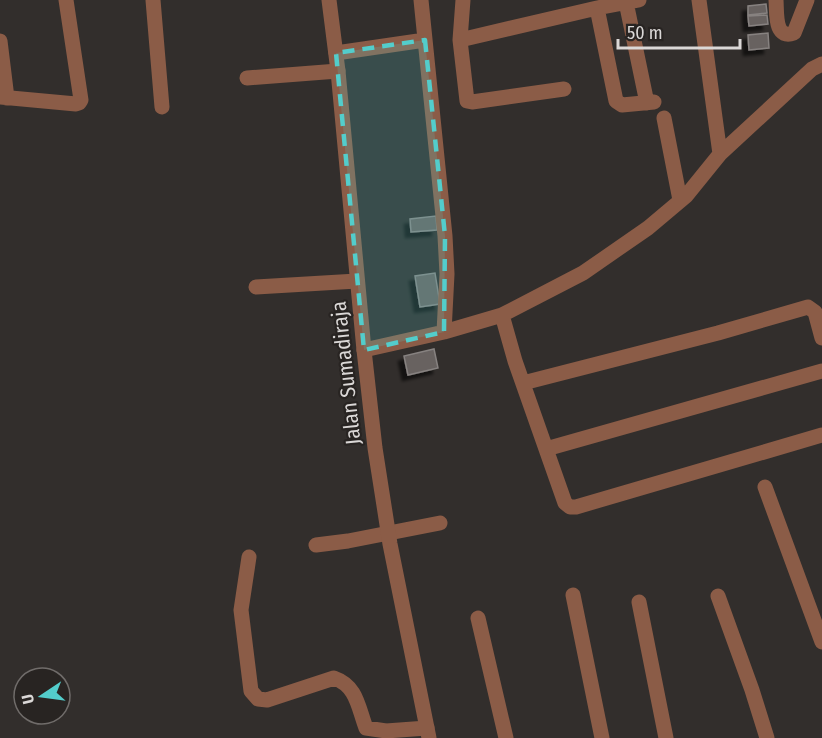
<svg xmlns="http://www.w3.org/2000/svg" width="822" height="738" font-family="'Fira Sans Condensed',sans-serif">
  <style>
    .building { fill: #676261; stroke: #878280; stroke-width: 1.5; filter: url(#shadow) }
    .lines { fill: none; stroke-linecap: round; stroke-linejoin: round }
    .minor { stroke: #8b5c47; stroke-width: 15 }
    .tertiary { stroke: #8b5c47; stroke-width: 15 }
    .marked { fill: #53cdcb; fill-opacity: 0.2; stroke: #53cdcb; stroke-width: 4.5; stroke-dasharray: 12 8; stroke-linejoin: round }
    .labels { text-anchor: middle; stroke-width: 4.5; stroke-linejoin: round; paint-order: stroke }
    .street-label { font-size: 21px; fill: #dbd8d7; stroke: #282422 }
  </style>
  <defs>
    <filter id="shadow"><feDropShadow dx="-5.5" dy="5.5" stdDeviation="1.5" flood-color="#0009"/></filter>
  </defs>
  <rect width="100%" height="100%" fill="#322e2c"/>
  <path class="building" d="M766 4 767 13 748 15V6Z
    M767 15 768 24 749 26 748 16Z
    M768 33 769 48 749 50 748 35Z
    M436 216 437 230 411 232 410 219Z
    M435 273 440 304 420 307 415 276Z
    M434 349 438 368 408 375 404 356Z"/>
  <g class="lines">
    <path class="minor" d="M153 0 162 107
      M421 0 445 236 447 274 444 332
      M463 0 460 40 467 101 472 102 564 89
      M699 0 720 154
      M776 0C777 13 774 40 794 33L807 0
      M626 2 647 103
      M597 8 616 101 622 105 654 102
      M460 40 597 8 639 0
      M0 41 7 98
      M336 53 425 40
      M247 78 338 71
      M0 97 76 104 79 103 81 100 66 0
      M664 118 680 200
      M256 287 357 281
      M502 315 515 361 565 503 570 507H576L822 435
      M364 350 444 332 502 315 583 273 648 228 686 196 720 154 812 69 822 64
      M523 383 718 333 808 307 815 312 822 338
      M546 449 822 371
      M765 487 822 642
      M316 545 348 541 440 523
      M249 557 241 610 251 691 258 699 267 700 334 678C357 686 358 707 366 728L386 731 427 728
      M573 595 602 738
      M718 596 752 690 767 738
      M639 602 666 738
      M478 618 506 738"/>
    <path class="tertiary" d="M329 0 338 71 364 350 375 448 390 544 429 738"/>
  </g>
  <path class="marked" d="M425 40 445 236 444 332 364 350 336 53Z"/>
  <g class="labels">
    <g class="street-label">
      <text transform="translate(346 373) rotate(-96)" y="7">Jalan Sumadiraja</text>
    </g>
  </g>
  <g transform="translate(42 696) rotate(257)"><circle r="28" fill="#282422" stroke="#706c6a" stroke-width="1.5"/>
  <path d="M0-4.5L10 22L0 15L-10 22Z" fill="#53cdcb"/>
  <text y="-9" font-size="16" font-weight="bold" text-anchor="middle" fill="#dbd8d7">U</text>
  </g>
  <path d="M618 39v9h122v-9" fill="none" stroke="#dbd8d7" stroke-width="3"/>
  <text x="627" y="39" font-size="18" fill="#dbd8d7" stroke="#282422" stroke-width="4.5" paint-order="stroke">50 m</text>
</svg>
